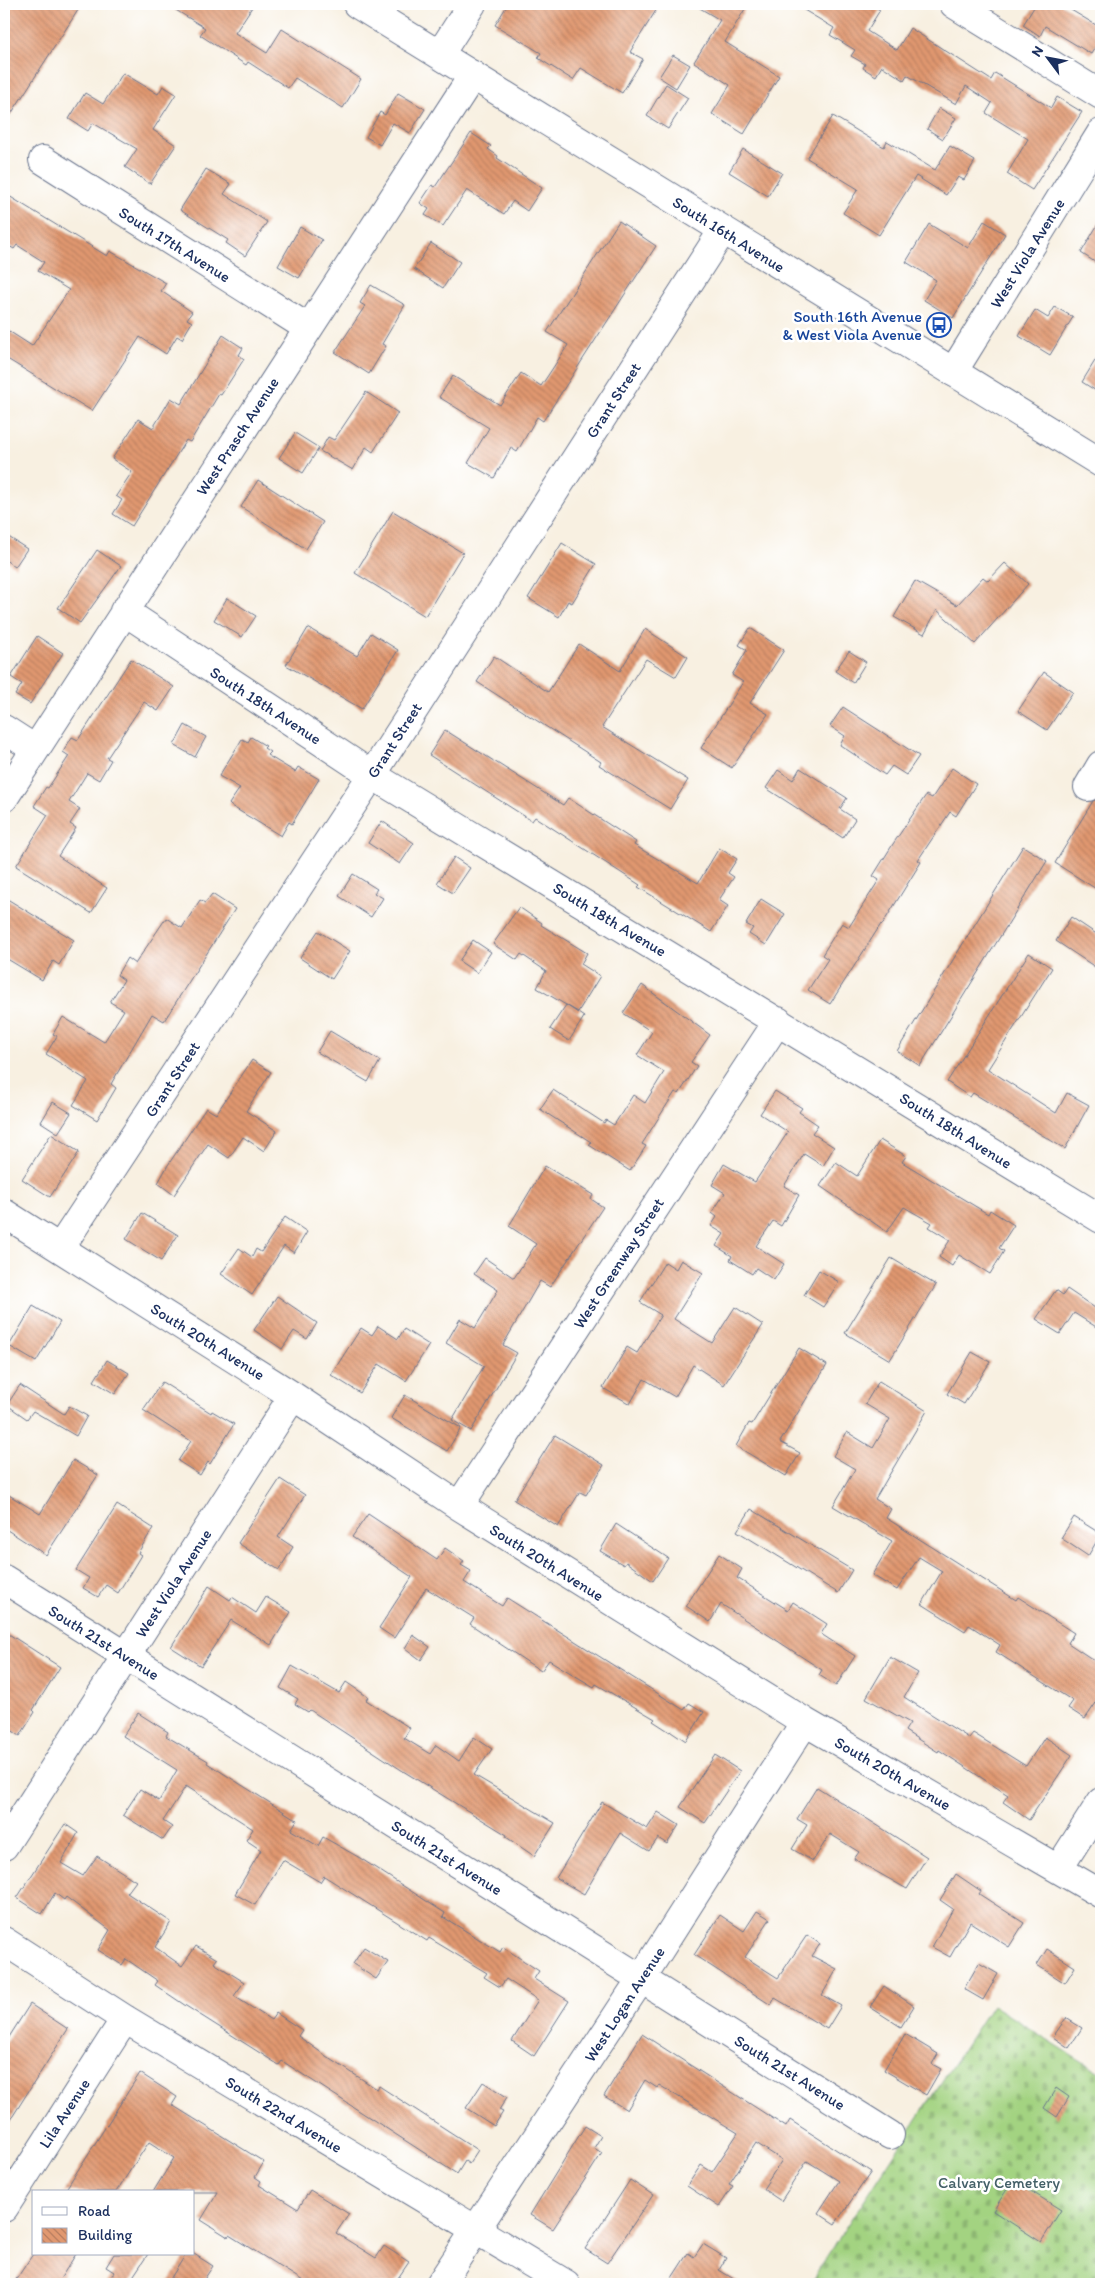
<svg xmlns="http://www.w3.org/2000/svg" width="1105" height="2288" font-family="Itim,sans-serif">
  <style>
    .cemetery { fill: url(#cemetery-stones); stroke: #5f8170 }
    .building { fill: url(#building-back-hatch) }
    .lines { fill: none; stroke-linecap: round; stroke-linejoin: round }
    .minor-casing { stroke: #68738c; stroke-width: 30 }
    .major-casing { stroke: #68738c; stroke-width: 30 }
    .minor { stroke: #fff; stroke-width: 28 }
    .major { stroke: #fff; stroke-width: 28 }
    .labels { text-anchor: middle; stroke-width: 5; stroke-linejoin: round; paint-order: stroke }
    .street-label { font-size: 16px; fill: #1b2f5e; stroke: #fff }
    .transit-label { font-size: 16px; fill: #164399; stroke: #fff; text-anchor: end }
    .park-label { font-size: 16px; fill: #446068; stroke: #fff }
  </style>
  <defs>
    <pattern id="cemetery-stones" width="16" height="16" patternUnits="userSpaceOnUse" patternTransform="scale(1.25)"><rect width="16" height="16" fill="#a3d381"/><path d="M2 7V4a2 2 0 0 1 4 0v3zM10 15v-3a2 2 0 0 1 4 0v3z" fill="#8cb572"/></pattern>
    <pattern id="building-back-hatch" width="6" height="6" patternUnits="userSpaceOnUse" patternTransform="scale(1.25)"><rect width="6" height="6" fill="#e19870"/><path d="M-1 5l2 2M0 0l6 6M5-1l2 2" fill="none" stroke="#b67c5f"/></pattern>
  </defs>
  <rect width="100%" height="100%" fill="#fff"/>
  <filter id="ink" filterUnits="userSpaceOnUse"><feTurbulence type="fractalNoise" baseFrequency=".02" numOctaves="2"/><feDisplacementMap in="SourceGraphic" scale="10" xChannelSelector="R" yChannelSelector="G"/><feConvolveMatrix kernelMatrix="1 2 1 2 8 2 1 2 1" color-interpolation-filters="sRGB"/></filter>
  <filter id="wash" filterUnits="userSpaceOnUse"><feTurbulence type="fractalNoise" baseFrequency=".0096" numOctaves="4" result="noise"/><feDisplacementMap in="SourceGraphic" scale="20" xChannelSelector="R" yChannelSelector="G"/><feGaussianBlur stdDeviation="1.12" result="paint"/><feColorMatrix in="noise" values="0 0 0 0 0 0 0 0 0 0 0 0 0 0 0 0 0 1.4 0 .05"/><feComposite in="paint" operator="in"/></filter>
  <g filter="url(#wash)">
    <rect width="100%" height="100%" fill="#f8f0e1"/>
    <path class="cemetery" d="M992 2005 1101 2073V2284H809Z"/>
    <g id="blocks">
      <path class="building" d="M4 4H82L4 125Z
        M166 4H254L235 33 267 53 282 29 361 79 343 108 295 78 288 88 248 62 246 65 200 35 205 28Z
        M508 4H660L630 52 643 59 622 93 581 68 573 80 538 58 541 53 495 25Z
        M693 4H748L725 42 779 76 744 134 712 114 730 85 694 62 720 20Z
        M794 4H870L880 10 867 31 897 50 910 28 991 80 995 73 1051 108 1057 97 1082 112 1032 190 1007 174 1028 139 986 113 992 103 966 86 956 104 907 75 904 80 882 66 876 76 863 68 865 64 851 56 855 50 830 35 834 28Z
        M1036 4H1061L1101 28V38L1091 54 1045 26 1040 36 1023 25Z
        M673 55 690 65 676 88 659 77Z
        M123 73 158 94 163 86 176 94 153 130 176 145 150 184 125 167 137 149 93 123 88 131 69 119 85 93 103 104Z
        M666 84 688 98 668 129 647 116Z
        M398 93 425 109 410 133 393 123 380 145 366 137 380 112 385 115Z
        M939 108 956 118 943 139 927 129Z
        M833 116 884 147 887 141 935 170 950 146 975 161 964 180 958 177 946 195 916 176 879 235 843 213 858 189 807 158Z
        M471 133 491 146 488 149 498 156 497 158 542 188 527 211 513 201 504 214 467 190 443 226 425 215 429 209 420 203 432 185 435 187Z
        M743 149 782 173 768 196 729 172Z
        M206 169 231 184 224 194 267 222 245 256 226 243 228 240 180 210Z
        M4 193 107 256 110 251 166 283 161 291 192 312 187 319 192 322 182 339 177 336 166 354 140 337 92 411 4 357V328L32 346 69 290 38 271 44 262 17 245 14 249 4 243Z
        M1101 219V266L1081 253Z
        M619 221 656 246 543 421 537 417 517 452 511 448 494 478 468 463 489 428 439 397 453 376 500 405 521 373 541 386 568 345 547 332Z
        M984 221 1005 234 953 318 924 300 936 280 906 262 929 224 968 248Z
        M300 227 322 240 299 278 278 266Z
        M431 243 460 262 443 288 414 269Z
        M371 285 405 305 382 344 386 346 369 374 335 352 365 306 360 303Z
        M1055 307 1073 317 1050 355 1019 336 1035 310 1048 318Z
        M223 335 243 348 239 355 244 359 221 395 219 394 190 442 186 440 132 526 113 514 122 500 116 496 132 472 112 459 138 419 153 428 171 398 181 404Z
        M1101 351V394L1082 382Z
        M366 392 398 413 373 452 366 447 353 470 320 451 328 437 334 440Z
        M295 433 319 448 303 473 279 458Z
        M258 480 323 522 306 549 241 507Z
        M393 511 463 553 425 616 355 573Z
        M4 534 27 549 15 567 4 559Z
        M562 543 596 564 572 603 568 601 559 617 528 598Z
        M97 550 121 566 80 623 58 608Z
        M1005 563 1028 584 975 644 937 610 924 634 894 617 915 581 957 605 983 577 988 581Z
        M227 598 256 616 242 637 214 620Z
        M308 628 357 656 371 633 398 650 362 709 286 665Z
        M750 628 784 650 750 703 768 714 732 768 701 748 743 682 732 675 747 650 739 645Z
        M645 629 688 657 676 677 646 659 602 727 688 780 670 809 599 765 601 762 477 682 494 656 548 692 579 644 620 671Z
        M37 636 63 653 30 704 15 695 22 684 11 677Z
        M849 651 866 662 853 683 835 671Z
        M131 659 174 687 158 711 144 702 107 758 111 760 99 780 87 773 69 802 80 809 70 824 76 828 58 856 107 888 91 913 16 866 48 815 34 806 46 787 48 788 69 756 63 752 72 737 78 740Z
        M1044 672 1073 692 1047 730 1018 711Z
        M843 707 919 756 906 775 892 766 885 775 840 745 845 736 830 726Z
        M185 725 206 737 195 757 174 745Z
        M445 730 563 805 568 798 636 842 634 845 698 883 719 848 737 859 728 873 734 877 719 900 728 906 711 932 638 887 640 885 535 817 532 821 429 755Z
        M251 737 266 746 264 748 270 752 267 755 295 772 298 767 319 779 292 824 289 822 281 836 231 806 229 804 240 788 219 776 242 739 248 742Z
        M800 768 847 798 840 809 855 819 843 838 766 788 778 770 793 780Z
        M952 768 976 784 956 816 950 812 918 860 921 862 882 925 881 924 830 1004 808 990 828 959 822 955 842 923 849 927 879 880 873 876 893 844 926 795 932 798Z
        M1101 795V892L1055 863 1093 801Z
        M382 821 414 843 400 864 368 843Z
        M1023 846 1047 861 920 1066 897 1051Z
        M454 857 470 868 453 893 437 883Z
        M353 874 377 889 374 893 383 898 371 917 339 896Z
        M212 894 235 909 164 1021 152 1014 111 1084 116 1088 97 1120 73 1105 88 1081 46 1054 57 1036 53 1034 63 1017 104 1042 124 1010 110 1002 124 980 117 975 127 958 135 964 166 918 182 928 200 900 205 903Z
        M4 897 74 940 59 965 53 961 42 980 4 957Z
        M761 899 785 914 766 945 749 934 753 928 746 924Z
        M519 907 542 923 541 925 587 953 581 964 600 976 578 1012 537 988 546 971 521 954 517 960 493 944Z
        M1071 917 1101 937V971L1056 941Z
        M318 931 350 951 332 979 300 958Z
        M473 940 491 952 477 973 459 961Z
        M1029 953 1052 968 988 1069 1056 1113 1067 1093 1089 1105 1065 1149 973 1093 970 1097 947 1082Z
        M642 985 710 1035 691 1062 697 1066 679 1094 675 1092 642 1144 646 1146 630 1171 589 1145 591 1142 540 1109 553 1090 604 1123 606 1120 614 1125 633 1095 645 1103 664 1072 637 1055 652 1032 623 1013Z
        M566 1005 584 1017 569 1041 550 1029Z
        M330 1031 380 1061 368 1082 317 1052Z
        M252 1060 271 1072 246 1111 277 1131 264 1151 243 1137 229 1158 208 1144 174 1195 158 1183 168 1165 206 1108 216 1114Z
        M775 1091 802 1108 799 1112 818 1125 812 1133 834 1147 823 1166 804 1154 784 1186 799 1195 781 1226 773 1221 756 1246 784 1264 774 1280 756 1268 752 1274 730 1260 732 1256 716 1246 724 1234 711 1226 717 1217 712 1213 725 1193 712 1185 724 1164 755 1182 788 1132 760 1114Z
        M53 1102 71 1113 58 1133 41 1122Z
        M51 1134 79 1152 50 1197 22 1179Z
        M880 1140 906 1156 902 1162 988 1214 990 1210 1014 1225 999 1248 1004 1251 990 1274 959 1255 952 1266 939 1257 950 1240 929 1227 932 1223 904 1207 887 1232 820 1186 836 1162 857 1176Z
        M545 1166 593 1195 591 1199 603 1207 550 1287 540 1281 503 1345 517 1353 471 1431 452 1420 484 1366 446 1343 460 1319 475 1328 498 1290 474 1274 485 1258 514 1278 536 1244 509 1226Z
        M142 1213 178 1235 161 1261 126 1239Z
        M285 1217 307 1232 294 1253 284 1246 252 1295 221 1274 239 1248 252 1257 256 1249 261 1252Z
        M891 1258 936 1285 890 1360 845 1333Z
        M681 1260 703 1273 674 1319 712 1343 735 1307 763 1325 724 1385 693 1365 675 1397 644 1379 630 1404 603 1388 627 1347 637 1353 661 1315 640 1302 665 1262 676 1269Z
        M819 1270 839 1282 823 1307 804 1295Z
        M1067 1289 1101 1312V1330L1074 1313 1060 1334 1036 1319 1056 1290 1063 1295Z
        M277 1296 317 1323 307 1339 294 1331 282 1349 254 1330Z
        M33 1306 60 1322 36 1362 9 1346Z
        M378 1326 398 1339 404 1329 429 1345 406 1381 379 1364 360 1393 331 1375 361 1328 372 1335Z
        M799 1348 827 1365 780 1442 800 1453 786 1476 736 1446 749 1423 752 1424Z
        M972 1352 990 1362 964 1404 947 1394Z
        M107 1360 129 1373 115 1394 94 1381Z
        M879 1381 927 1411 875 1499 891 1509 886 1518 1016 1600 1018 1597 1074 1633 1068 1643 1101 1665V1685L1095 1694 1100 1697 1085 1719 1068 1708 1073 1701 996 1652 1000 1645 969 1625 965 1631 922 1604 942 1571 919 1557 897 1590 872 1575 892 1541 833 1506 855 1469 833 1456 847 1432 873 1448 890 1419 865 1404Z
        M162 1382 211 1413 212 1411 234 1424 210 1464 208 1462 200 1475 178 1461 191 1441 143 1410Z
        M20 1385 64 1414 69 1406 87 1416 76 1436 33 1411 27 1419 7 1405Z
        M405 1395 461 1428 447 1451 391 1418Z
        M555 1435 604 1465 586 1495 580 1492 558 1527 514 1500Z
        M73 1460 98 1475 46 1555 4 1528V1492L40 1514Z
        M280 1479 305 1495 278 1537 293 1547 279 1570 238 1543Z
        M117 1505 153 1528 138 1553 141 1555 118 1593 106 1585 98 1597 83 1588 89 1578 76 1570Z
        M751 1509 852 1570 838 1593 737 1531Z
        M368 1514 437 1560 445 1548 464 1561 461 1565 471 1571 464 1582 502 1606 507 1598 684 1710 689 1703 704 1712 686 1741 671 1731 670 1732 653 1721 655 1719 596 1684 594 1687 549 1660 541 1671 470 1624 474 1618 426 1588 394 1638 379 1628 412 1577 352 1537Z
        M1074 1517 1101 1534 1088 1556 1061 1538Z
        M616 1524 668 1558 653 1581 626 1562 624 1565 600 1551Z
        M719 1554 742 1569 737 1578 788 1610 793 1602 827 1624 821 1634 855 1656 836 1686 819 1675 822 1670 721 1604 710 1622 686 1606Z
        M209 1586 230 1600 232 1597 256 1613 266 1597 291 1612 271 1645 231 1620 201 1666 171 1647Z
        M4 1631 60 1667 33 1710 35 1712 20 1736 4 1725Z
        M413 1635 430 1647 421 1660 405 1648Z
        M890 1657 918 1673 904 1697 969 1738 973 1733 1026 1766 1045 1737 1072 1755 1029 1820 1003 1802 1008 1795 939 1750 938 1752 905 1731 910 1723 866 1698Z
        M292 1666 339 1693 346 1682 368 1697 366 1700 410 1728 404 1738 430 1754 436 1745 459 1761 474 1737 492 1749 474 1775 555 1823 534 1856 506 1837 507 1835 403 1771 310 1710 308 1712 295 1704 298 1699 280 1688Z
        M138 1713 168 1732 166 1736 208 1761 207 1763 297 1820 291 1830 318 1846 323 1837 360 1858 445 1913 443 1917 500 1952 503 1947 539 1971 534 1979 569 2001 534 2056 512 2041 538 2000 506 1979 500 1987 484 1977 487 1973 429 1938 427 1941 324 1876 320 1882 283 1860 255 1905 235 1894 261 1850 246 1840 253 1829 186 1786 163 1821 172 1827 163 1840 123 1815 140 1789 159 1801 177 1770 123 1736Z
        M715 1755 740 1771 705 1823 680 1807Z
        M817 1787 927 1857 907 1889 854 1859 859 1852 830 1834 813 1861 792 1849 807 1825 797 1819Z
        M602 1802 647 1829 658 1812 679 1825 667 1844 658 1838 649 1851 620 1833 584 1894 556 1878Z
        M65 1824 78 1833 61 1863 83 1876 97 1856 136 1881 127 1893 171 1922 155 1947 182 1966 196 1946 217 1959 214 1963 244 1982 234 1996 271 2020 276 2013 302 2030 298 2036 326 2056 377 2089 379 2086 478 2150 469 2164 465 2161 457 2174 282 2061 279 2065 186 2006 155 1985 158 1981 126 1959 122 1965 98 1950 110 1930 66 1897 64 1900 55 1893 42 1914 17 1898Z
        M956 1874 981 1891 979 1894 1024 1923 1009 1947 970 1922 950 1957 932 1947 953 1909 940 1900Z
        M757 1911 770 1919 745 1957 778 1978 807 1935 820 1944 812 1956 837 1969 822 1995 841 2006 827 2029 775 1998 771 2005 694 1955 720 1915 744 1931Z
        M364 1947 388 1962 376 1979 353 1964Z
        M1047 1949 1075 1967 1065 1983 1037 1965Z
        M979 1963 998 1974 983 2000 964 1989Z
        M884 1986 914 2006 901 2027 870 2007Z
        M30 2004 68 2029 4 2130V2045Z
        M1066 2018 1082 2028 1069 2048 1053 2037Z
        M642 2034 786 2127 790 2120 871 2172 835 2224 818 2213 839 2181 807 2161 781 2201 763 2189 782 2160 756 2143 729 2184 733 2186 719 2207 687 2186 701 2165 712 2172 738 2133 659 2085 657 2088 645 2080 627 2110 604 2096Z
        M905 2034 938 2054 932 2064 941 2069 926 2095 884 2070Z
        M140 2073 177 2097 172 2105 264 2162 255 2177 261 2181 259 2185 298 2209 310 2190 349 2214 336 2233 376 2258 384 2246 409 2262 394 2284H308L229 2235 228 2237 201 2220 218 2192H153L174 2158 149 2142 116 2192H64Z
        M483 2082 507 2097 499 2110 503 2112 494 2126 466 2108Z
        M1056 2088 1069 2097 1057 2117 1044 2108Z
        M585 2126 601 2136 594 2148 602 2153 553 2229 530 2215Z
        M630 2180 653 2195 607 2263 585 2249Z
        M1013 2180 1061 2210 1041 2242 993 2211Z
        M703 2244 726 2258 719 2270 742 2284H668L688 2253 694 2257Z
        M33 2254H76L57 2284H13Z
        M114 2254H148L128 2284H106L114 2272 106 2267Z
        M186 2254H194L213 2266 201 2284H167Z"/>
    </g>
  </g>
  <g filter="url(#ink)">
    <use href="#blocks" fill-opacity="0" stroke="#68738c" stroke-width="1"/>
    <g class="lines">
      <defs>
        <path id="minor" d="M954 4 1101 95
          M440 54 472 4
          M43 160 308 328
          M953 372 1101 133
          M124 611 372 775 1101 1219
          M4 729 35 749
          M1088 787 1101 765
          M4 798 473 75
          M4 1213 293 1396 459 1506 805 1722 1101 1894
          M60 1248 372 775 723 230
          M459 1506 778 1021
          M4 1579 890 2135
          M4 1846 293 1396
          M1059 1868 1101 1802
          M4 1941 125 2019 566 2284
          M4 2208 125 2019
          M440 2284 641 1979 805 1722"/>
        <path id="major" d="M357 4 1101 463"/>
      </defs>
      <use href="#minor" class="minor-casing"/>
      <use href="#major" class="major-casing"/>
      <use href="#minor" class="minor"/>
      <use href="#major" class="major"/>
    </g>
  </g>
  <defs>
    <symbol id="bus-ring" viewBox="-11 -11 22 22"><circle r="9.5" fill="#fff" stroke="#1a4fb4" stroke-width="1.5"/><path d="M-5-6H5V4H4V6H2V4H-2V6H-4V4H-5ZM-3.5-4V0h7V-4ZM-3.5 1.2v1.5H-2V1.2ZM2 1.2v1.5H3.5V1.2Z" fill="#1a4fb4"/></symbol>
  </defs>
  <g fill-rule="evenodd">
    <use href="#bus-ring" x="925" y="311" width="28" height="28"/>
  </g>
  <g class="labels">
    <g class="street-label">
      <text transform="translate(729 234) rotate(32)" y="6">South 16th Avenue</text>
      <text transform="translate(175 244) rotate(32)" y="6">South 17th Avenue</text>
      <text transform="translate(1027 253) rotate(-58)" y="6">West Viola Avenue</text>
      <text transform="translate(613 400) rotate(-57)" y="6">Grant Street</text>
      <text transform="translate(237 436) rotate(-57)" y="6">West Prasch Avenue</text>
      <text transform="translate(266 705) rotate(33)" y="6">South 18th Avenue</text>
      <text transform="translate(394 740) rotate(-57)" y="6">Grant Street</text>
      <text transform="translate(610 919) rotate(31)" y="6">South 18th Avenue</text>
      <text transform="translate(172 1079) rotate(-57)" y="6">Grant Street</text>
      <text transform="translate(956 1130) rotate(32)" y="6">South 18th Avenue</text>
      <text transform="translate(618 1263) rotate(-57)" y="6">West Greenway Street</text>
      <text transform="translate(208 1341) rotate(32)" y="6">South 20th Avenue</text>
      <text transform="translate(547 1562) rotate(32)" y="6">South 20th Avenue</text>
      <text transform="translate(173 1583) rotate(-57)" y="6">West Viola Avenue</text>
      <text transform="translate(104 1642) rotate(32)" y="6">South 21st Avenue</text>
      <text transform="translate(893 1773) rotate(30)" y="6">South 20th Avenue</text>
      <text transform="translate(447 1857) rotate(32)" y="6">South 21st Avenue</text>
      <text transform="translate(624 2004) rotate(-57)" y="6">West Logan Avenue</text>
      <text transform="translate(790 2072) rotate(32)" y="6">South 21st Avenue</text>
      <text transform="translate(64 2113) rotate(-57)" y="6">Lila Avenue</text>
      <text transform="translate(284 2114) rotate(31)" y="6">South 22nd Avenue</text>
    </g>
    <g class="transit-label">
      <text x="922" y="322">South 16th Avenue<tspan x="922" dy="18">&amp; West Viola Avenue</tspan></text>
    </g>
    <g class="park-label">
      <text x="999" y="2188">Calvary Cemetery</text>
    </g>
  </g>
  <rect width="1105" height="2288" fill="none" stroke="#fff" stroke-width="20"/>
  <rect x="32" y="2190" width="162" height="65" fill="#ffffff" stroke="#a4acbf"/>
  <rect x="42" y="2207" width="25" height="8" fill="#ffffff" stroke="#a4acbf"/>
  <text x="78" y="2216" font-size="15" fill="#1b2f5e">Road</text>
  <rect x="42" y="2228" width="25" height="15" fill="url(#building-back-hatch)" stroke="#a4acbf"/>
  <text x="78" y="2240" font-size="15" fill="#1b2f5e">Building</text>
  <g transform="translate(1048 58) rotate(302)" stroke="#ffffff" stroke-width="4" paint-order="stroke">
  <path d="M0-4L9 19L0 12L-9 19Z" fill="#1b2f5e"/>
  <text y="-8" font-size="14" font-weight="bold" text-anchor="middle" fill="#1b2f5e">N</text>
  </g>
</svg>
